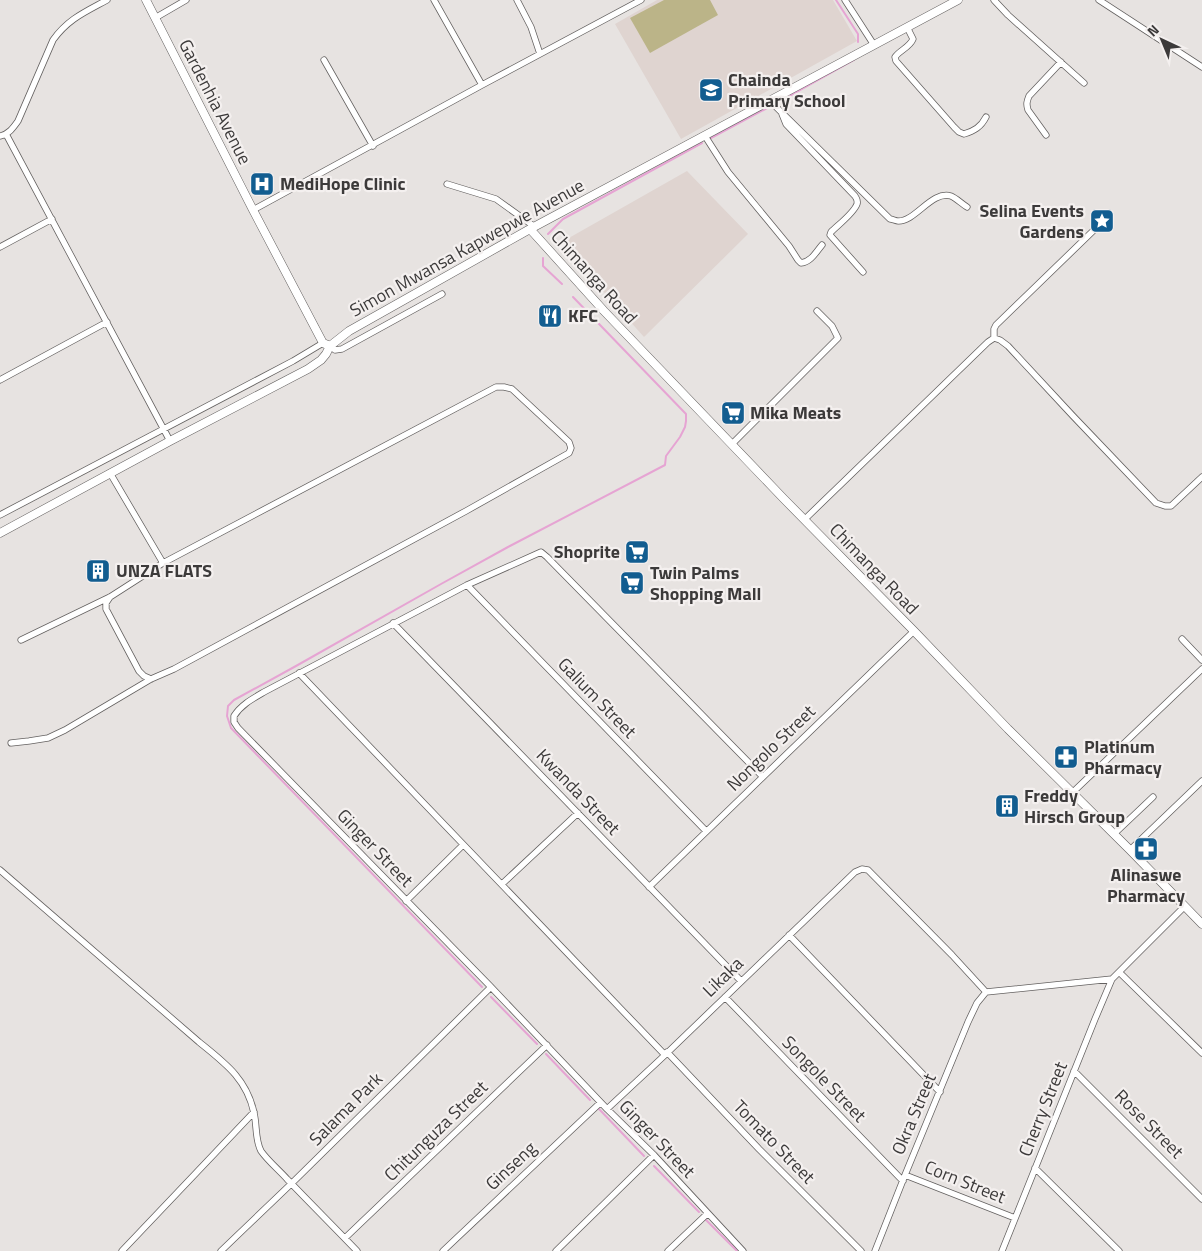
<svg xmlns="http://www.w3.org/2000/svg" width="1202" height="1251" font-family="'Titillium Web',sans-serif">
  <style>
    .built { fill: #dfd4d0 }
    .green { fill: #bbb488 }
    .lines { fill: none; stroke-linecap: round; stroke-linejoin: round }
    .stream { stroke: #e6a4d3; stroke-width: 2 }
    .street-casing { stroke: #646160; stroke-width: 7 }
    .secondary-casing { stroke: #646160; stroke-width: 9 }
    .street { stroke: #fff; stroke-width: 5.5 }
    .secondary { stroke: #fff; stroke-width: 8 }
    .labels { text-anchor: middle; stroke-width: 4.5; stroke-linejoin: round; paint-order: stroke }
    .poi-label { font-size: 18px; font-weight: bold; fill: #3c3a3a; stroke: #f4f0ef; text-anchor: start }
    .street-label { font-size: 18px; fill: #3c3a3a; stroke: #f4f0ef }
  </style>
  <rect width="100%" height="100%" fill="#e7e3e1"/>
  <path class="built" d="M657 0H833L857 41 681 139 615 24Z
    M687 171 748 234 644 337 560 243Z"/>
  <path class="green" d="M664 0H710L718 15 650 53 630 18Z"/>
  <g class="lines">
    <path class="stream" d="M836 0 858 34V42
      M777 103 854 60
      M711 138 769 107
      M548 234 563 219 702 143
      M543 258V266L562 284
      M482 987 231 728 227 716 228 706 234 700 296 666 441 584 508 547 665 465 666 456 680 437 685 427 686 421V414L573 297
      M491 997 537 1044
      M546 1054 590 1100
      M599 1109 644 1156
      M654 1166 699 1212
      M706 1220 737 1251"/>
    <defs>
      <path id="street" d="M434 0 482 85
        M517 0 531 27 540 54
        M845 0 874 45
        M994 0 1008 15 1084 83
        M1099 0 1202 67
        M155 18 186 0
        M907 27 913 39C910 47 900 50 895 57L896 61 954 127 959 132 964 134C974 131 981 127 986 117
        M324 60 373 146
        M770 101 890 219C892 219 896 221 898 221 915 222 932 190 951 196 956 198 962 204 967 207
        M782 114 786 124 855 196C857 200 858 200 857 204 854 213 838 225 831 232L830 235 863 272
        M6 134 170 441
        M1046 135 1028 110C1026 104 1027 101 1029 96L1061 62
        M0 136C9 134 13 128 18 121L53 40C68 19 85 12 107 0
        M705 136 728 172 789 246 798 260 801 263C811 262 816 252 822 245
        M447 184 496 199 535 227
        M253 210 482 85 641 0
        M0 247 52 219
        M994 338V329L996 325 1093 231
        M330 346 335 350 342 349 442 294
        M0 380 107 322
        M732 444 838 338 832 326 817 311
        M110 473 163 563
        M0 515 293 361 323 343
        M805 519 988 342 994 338 1000 340 1008 346 1073 416 1156 503 1165 506H1171L1202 477
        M467 585 706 831
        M110 597 106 603V609L139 671 144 676 151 679
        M393 623 741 981
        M1182 639 1202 660
        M299 673 665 1055
        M11 743 29 741 48 738 65 730 151 679 174 669 466 511 569 453 571 448 569 442 512 389 504 387H496L163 563 110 597 21 640
        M1072 793 1202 669
        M1114 834 1153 797
        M1130 850 1202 781
        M0 870 199 1042C225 1063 247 1079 254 1113 257 1125 255 1140 261 1151 268 1161 279 1170 287 1179 310 1203 334 1227 357 1251
        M502 884 578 813
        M649 887 914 631
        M406 901 463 845
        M789 935 940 1092
        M1119 972 1202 1053
        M986 992 1112 979 1184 907
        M725 997 903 1181
        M667 1052 759 1149 861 1251
        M1074 1071 1202 1199
        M607 1109 665 1055 855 872 862 869 868 870 952 955 986 992
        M1035 1168 1119 1251
        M905 1175 1015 1218
        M345 1238 547 1045
        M122 1251 254 1112
        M221 1251 291 1184 491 987
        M443 1251 600 1103
        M556 1251 654 1155
        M668 1251 707 1214
        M743 1251 654 1155 607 1109 491 987 238 728 234 722V716C241 705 252 699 264 692L467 585 541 552 547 557 763 777
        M875 1251 905 1175 968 1022 977 1003 986 992
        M1002 1251 1095 1019 1112 979"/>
      <path id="secondary" d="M146 0 253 210 323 343 330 346
        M530 229 604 311 784 499 914 631 1008 729 1130 850 1202 924
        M0 533 170 441 308 369 321 360 326 354 330 346 349 331 530 229 958 0"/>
    </defs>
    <use href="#street" class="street-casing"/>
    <use href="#secondary" class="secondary-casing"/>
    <use href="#street" class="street"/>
    <use href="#secondary" class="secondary"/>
  </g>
  <defs>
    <symbol id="school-square" viewBox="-11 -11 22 22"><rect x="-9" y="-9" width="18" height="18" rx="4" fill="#125d90" stroke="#f4f0ef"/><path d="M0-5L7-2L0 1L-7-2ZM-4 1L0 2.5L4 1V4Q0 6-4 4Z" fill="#fff"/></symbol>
    <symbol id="hospital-square" viewBox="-11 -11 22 22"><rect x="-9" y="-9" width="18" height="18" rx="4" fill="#125d90" stroke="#f4f0ef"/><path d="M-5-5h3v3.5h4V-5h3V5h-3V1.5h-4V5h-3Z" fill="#fff"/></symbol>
    <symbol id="sight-square" viewBox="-11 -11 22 22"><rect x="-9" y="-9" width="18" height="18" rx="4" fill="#125d90" stroke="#f4f0ef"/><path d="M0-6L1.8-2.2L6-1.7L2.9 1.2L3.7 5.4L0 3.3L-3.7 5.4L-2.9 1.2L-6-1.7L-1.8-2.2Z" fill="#fff"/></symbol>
    <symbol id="restaurant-square" viewBox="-11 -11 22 22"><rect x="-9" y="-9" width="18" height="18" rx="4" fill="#125d90" stroke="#f4f0ef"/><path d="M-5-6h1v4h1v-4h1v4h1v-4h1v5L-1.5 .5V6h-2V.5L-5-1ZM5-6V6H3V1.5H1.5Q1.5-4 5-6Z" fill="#fff"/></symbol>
    <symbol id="supermarket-square" viewBox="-11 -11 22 22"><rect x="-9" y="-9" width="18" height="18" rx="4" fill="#125d90" stroke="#f4f0ef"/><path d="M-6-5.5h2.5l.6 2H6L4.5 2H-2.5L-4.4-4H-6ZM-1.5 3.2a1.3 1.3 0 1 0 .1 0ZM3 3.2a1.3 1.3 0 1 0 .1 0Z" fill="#fff"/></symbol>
    <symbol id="building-square" viewBox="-11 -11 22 22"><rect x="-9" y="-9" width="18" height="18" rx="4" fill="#125d90" stroke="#f4f0ef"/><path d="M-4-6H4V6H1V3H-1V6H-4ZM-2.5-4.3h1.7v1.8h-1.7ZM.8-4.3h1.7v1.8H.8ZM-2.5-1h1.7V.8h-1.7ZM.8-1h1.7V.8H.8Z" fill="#fff"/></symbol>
    <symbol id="pharmacy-square" viewBox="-11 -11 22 22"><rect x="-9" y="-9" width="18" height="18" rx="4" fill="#125d90" stroke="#f4f0ef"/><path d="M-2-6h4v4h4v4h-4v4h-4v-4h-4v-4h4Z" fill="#fff"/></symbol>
  </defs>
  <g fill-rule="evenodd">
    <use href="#school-square" x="697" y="76" width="28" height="28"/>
    <use href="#hospital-square" x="248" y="170" width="28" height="28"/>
    <use href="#sight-square" x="1088" y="207" width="28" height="28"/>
    <use href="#restaurant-square" x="536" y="302" width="28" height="28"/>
    <use href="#supermarket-square" x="719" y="399" width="28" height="28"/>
    <use href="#supermarket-square" x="623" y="538" width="28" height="28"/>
    <use href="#building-square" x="84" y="557" width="28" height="28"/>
    <use href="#supermarket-square" x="618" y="569" width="28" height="28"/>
    <use href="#pharmacy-square" x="1052" y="743" width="28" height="28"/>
    <use href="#building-square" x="993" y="792" width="28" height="28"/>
    <use href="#pharmacy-square" x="1132" y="835" width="28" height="28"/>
  </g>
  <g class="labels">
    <g class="poi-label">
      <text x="728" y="86">Chainda<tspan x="728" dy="21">Primary School</tspan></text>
      <text x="280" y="190">MediHope Clinic</text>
      <text x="1084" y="217" text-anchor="end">Selina Events<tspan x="1084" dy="21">Gardens</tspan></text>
      <text x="568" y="322">KFC</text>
      <text x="750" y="419">Mika Meats</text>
      <text x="620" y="558" text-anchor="end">Shoprite</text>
      <text x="116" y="577">UNZA FLATS</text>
      <text x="650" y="579">Twin Palms<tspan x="650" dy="21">Shopping Mall</tspan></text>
      <text x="1084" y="753">Platinum<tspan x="1084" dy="21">Pharmacy</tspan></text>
      <text x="1024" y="802">Freddy<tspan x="1024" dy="21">Hirsch Group</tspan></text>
      <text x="1146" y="881" text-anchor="middle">Alinaswe<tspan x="1146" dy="21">Pharmacy</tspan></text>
    </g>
    <g class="street-label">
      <text transform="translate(215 102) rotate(63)" y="6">Gardenhia Avenue</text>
      <text transform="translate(467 248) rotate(-29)" y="6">Simon Mwansa Kapwepwe Avenue</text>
      <text transform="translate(594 277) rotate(48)" y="6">Chimanga Road</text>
      <text transform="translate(874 569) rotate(46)" y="6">Chimanga Road</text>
      <text transform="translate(597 698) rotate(46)" y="6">Galium Street</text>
      <text transform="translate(771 748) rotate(-44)" y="6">Nongolo Street</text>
      <text transform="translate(578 792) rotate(46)" y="6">Kwanda Street</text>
      <text transform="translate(375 848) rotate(46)" y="6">Ginger Street</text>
      <text transform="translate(723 977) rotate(-44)" y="6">Likaka</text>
      <text transform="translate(824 1079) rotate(46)" y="6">Songole Street</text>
      <text transform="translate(346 1109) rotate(-45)" y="6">Salama Park</text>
      <text transform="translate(1043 1109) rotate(-68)" y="6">Cherry Street</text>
      <text transform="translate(914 1114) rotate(-67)" y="6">Okra Street</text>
      <text transform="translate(1149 1124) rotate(45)" y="6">Rose Street</text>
      <text transform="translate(436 1131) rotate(-44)" y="6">Chitunguza Street</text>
      <text transform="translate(657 1139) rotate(46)" y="6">Ginger Street</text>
      <text transform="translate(774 1142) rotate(46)" y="6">Tomato Street</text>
      <text transform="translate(511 1166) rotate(-43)" y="6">Ginseng</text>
      <text transform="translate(965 1182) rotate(22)" y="6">Corn Street</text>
    </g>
  </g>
  <g transform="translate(1162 40) rotate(316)" stroke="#f4f0ef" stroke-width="4" paint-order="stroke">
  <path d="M0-4L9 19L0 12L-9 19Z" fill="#3c3a3a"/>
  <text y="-8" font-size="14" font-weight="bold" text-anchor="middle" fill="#3c3a3a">N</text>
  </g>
</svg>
